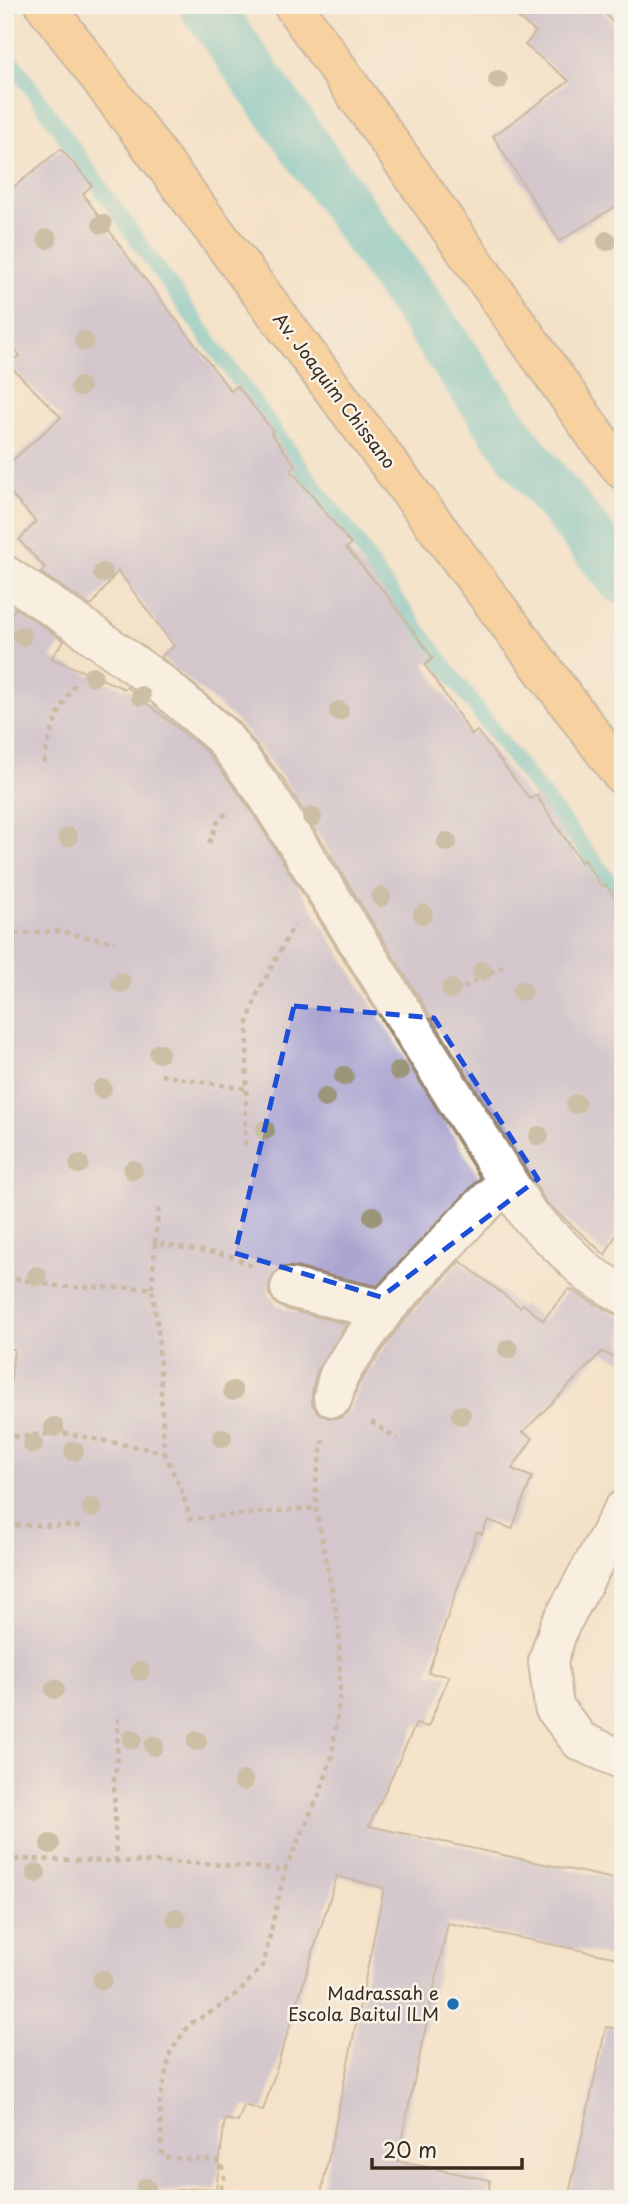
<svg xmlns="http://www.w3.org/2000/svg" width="628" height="2204" font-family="'Playpen Sans',sans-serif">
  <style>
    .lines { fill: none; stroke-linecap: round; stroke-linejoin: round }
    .stream { stroke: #51bfc5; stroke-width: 16 }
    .canal { stroke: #51bfc5; stroke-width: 52 }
    .building { fill: #aaa4d1 }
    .minor-casing { stroke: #988673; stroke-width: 42 }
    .major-casing { stroke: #988673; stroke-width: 42 }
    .path { stroke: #988673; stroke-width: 4.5; stroke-dasharray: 5 5; stroke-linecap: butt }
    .minor { stroke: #fff; stroke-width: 38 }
    .major { stroke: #fcbd6f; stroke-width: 38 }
    .tree { fill: #9b957a }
    .marked { fill: none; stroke: #1d4ed8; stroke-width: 5; stroke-dasharray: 14 9; stroke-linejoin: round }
    .poi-dot { fill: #1f6fb2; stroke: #f7f3e8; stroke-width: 2.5 }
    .labels { text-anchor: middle; stroke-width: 5; stroke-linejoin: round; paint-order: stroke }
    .street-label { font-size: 18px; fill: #3b2a1e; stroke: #f7f3e8 }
    .poi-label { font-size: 18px; fill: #3b2a1e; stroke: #f7f3e8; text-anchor: end }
  </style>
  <rect width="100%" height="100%" fill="#f7f3e8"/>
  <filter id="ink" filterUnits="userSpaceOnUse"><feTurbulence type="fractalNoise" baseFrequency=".0143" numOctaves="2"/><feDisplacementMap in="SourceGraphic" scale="14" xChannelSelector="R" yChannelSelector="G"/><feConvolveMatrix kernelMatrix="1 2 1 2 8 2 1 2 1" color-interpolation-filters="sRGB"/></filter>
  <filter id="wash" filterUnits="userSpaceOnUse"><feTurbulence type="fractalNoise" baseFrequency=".00686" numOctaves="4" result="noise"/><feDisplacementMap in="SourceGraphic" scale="28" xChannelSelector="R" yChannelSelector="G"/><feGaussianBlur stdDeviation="1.57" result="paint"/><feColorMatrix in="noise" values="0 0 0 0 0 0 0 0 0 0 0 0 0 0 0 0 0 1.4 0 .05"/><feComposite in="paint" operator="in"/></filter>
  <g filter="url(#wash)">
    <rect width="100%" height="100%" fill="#f4e2c8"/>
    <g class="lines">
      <path class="stream" d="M5 51 150 258 323 498 356 540 378 575 506 748 623 898"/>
      <path class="canal" d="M205 5 522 454 623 579"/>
    </g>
    <g id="blocks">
      <path class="building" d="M502 5H598L623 35V202L559 241 493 136 569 81 525 45 536 32Z
        M61 149 92 185 83 194 131 261 231 391 237 386 273 431 271 433 296 466 291 470 351 544 346 548 386 594 433 658 425 665 472 735 477 731 530 799 536 795 581 862 584 860 602 887 606 885 623 908V1222L605 1255 546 1202 284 780 237 721 161 657 174 646 118 571 91 606 41 573 45 568 19 540 36 522 5 487V467L61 417 6 362 20 356 5 334V194Z
        M16 608 64 641 51 658 125 689 127 687 207 752 247 804 480 1178 377 1286 295 1267H283L274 1274 269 1284V1294L276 1304 285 1309 347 1324 317 1371 312 1392V1404L317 1412 328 1418H340L349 1412 358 1385 401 1324 460 1261 520 1307 523 1304 543 1320 569 1289 612 1313 623 1316V1361L602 1352 523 1432 533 1438 512 1469 532 1477 512 1529 488 1520 482 1534 477 1532 428 1673 449 1676 428 1727 416 1724 369 1826 623 1881V1959L448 1923 397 2161 490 2180 488 2199H320L384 1888 337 1876 263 2111 244 2105 238 2122 225 2119 216 2189 197 2188 104 2199H15L5 2172V1427L14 1349H5V623Z
        M606 2027 623 2029V2199H568Z"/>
    </g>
  </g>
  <g filter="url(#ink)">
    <use href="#blocks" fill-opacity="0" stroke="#988673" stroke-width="2"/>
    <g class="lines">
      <defs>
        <path id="minor" d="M5 575 78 624 161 684 223 737 265 792 529 1216 589 1274 623 1294
          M290 1288 384 1310
          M333 1397 338 1377 347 1362 384 1310 469 1219 506 1183
          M623 1510 559 1627 548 1661 554 1707 580 1741 623 1760"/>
        <path id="major" d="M45 5 623 776
          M293 5 599 440 623 470"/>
      </defs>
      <use href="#minor" class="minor-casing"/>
      <use href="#major" class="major-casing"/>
      <path class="path" d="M44 763C48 733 61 706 77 680
        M209 843 219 819 227 813
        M5 934 57 931 115 942
        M446 997 505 965
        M161 1075 247 1089
        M245 1145 248 1022 257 994 294 925
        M155 1243 159 1205
        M5 1277 63 1287 152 1288 158 1330 164 1452 63 1433 5 1437
        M152 1288 155 1243 231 1256 253 1267
        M371 1422 397 1439
        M164 1452 183 1494 190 1519 316 1508
        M5 1525 81 1526
        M5 1862 19 1859 199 1863 285 1870 321 1790 332 1756 340 1694 339 1627 316 1508V1480L323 1440
        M116 1862 114 1779 117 1765 118 1718
        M218 2199 224 2178 221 2161 162 2157 160 2102 170 2053 189 2024 218 2008 242 1989 263 1965 285 1870"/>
      <use href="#minor" class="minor"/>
      <use href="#major" class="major"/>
    </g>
    <g class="tree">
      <circle cx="498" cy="80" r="10"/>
      <circle cx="102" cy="224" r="10"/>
      <circle cx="47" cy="239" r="10"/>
      <circle cx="607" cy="241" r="10"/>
      <circle cx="84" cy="341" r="10"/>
      <circle cx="80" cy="387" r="10"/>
      <circle cx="103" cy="573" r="10"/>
      <circle cx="22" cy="636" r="10"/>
      <circle cx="93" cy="676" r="10"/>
      <circle cx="141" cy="696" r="10"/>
      <circle cx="339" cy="711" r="10"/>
      <circle cx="312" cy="817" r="10"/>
      <circle cx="68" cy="837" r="10"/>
      <circle cx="447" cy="842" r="10"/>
      <circle cx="381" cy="897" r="10"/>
      <circle cx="423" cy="914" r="10"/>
      <circle cx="482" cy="971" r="10"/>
      <circle cx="121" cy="983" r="10"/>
      <circle cx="451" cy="989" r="10"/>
      <circle cx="522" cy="991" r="10"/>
      <circle cx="159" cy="1053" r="10"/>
      <circle cx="399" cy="1071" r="10"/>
      <circle cx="344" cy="1076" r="10"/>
      <circle cx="102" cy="1089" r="10"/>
      <circle cx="325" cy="1098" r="10"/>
      <circle cx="576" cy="1104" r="10"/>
      <circle cx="265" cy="1130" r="10"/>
      <circle cx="539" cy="1136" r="10"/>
      <circle cx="79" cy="1164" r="10"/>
      <circle cx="133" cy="1170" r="10"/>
      <circle cx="373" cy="1216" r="10"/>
      <circle cx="37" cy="1276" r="10"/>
      <circle cx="508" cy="1349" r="10"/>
      <circle cx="233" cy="1391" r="10"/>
      <circle cx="461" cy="1415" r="10"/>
      <circle cx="54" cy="1427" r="10"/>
      <circle cx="222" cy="1438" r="10"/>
      <circle cx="33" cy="1444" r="10"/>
      <circle cx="74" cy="1451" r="10"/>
      <circle cx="92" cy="1508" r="10"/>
      <circle cx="140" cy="1671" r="10"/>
      <circle cx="55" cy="1689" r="10"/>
      <circle cx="132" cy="1739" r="10"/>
      <circle cx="197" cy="1741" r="10"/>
      <circle cx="154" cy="1746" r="10"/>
      <circle cx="243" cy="1781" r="10"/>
      <circle cx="50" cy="1844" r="10"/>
      <circle cx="36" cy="1873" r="10"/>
      <circle cx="176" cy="1918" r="10"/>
      <circle cx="102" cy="1980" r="10"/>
      <circle cx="146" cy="2188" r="10"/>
    </g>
  </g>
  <path d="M0 0H628V2204H0ZM294 1006 434 1018 538 1179 381 1297 235 1253Z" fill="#f4e2c8" fill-opacity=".55" fill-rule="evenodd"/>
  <path class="marked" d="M294 1006 434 1018 538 1179 381 1297 235 1253Z"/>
  <circle class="poi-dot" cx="453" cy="2004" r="7"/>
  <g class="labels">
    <g class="street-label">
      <text transform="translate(334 391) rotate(53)" y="6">Av. Joaquim Chissano</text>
    </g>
    <g class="poi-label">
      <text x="439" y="2000">Madrassah e<tspan x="439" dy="21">Escola Baitul ILM</tspan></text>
    </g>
  </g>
  <rect width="628" height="2204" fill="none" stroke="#f7f3e8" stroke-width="28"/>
  <path d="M372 2158v10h150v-10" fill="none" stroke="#3b2a1e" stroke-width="3.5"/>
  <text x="383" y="2158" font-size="21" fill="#3b2a1e" stroke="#f7f3e8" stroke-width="5" paint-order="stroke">20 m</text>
</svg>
